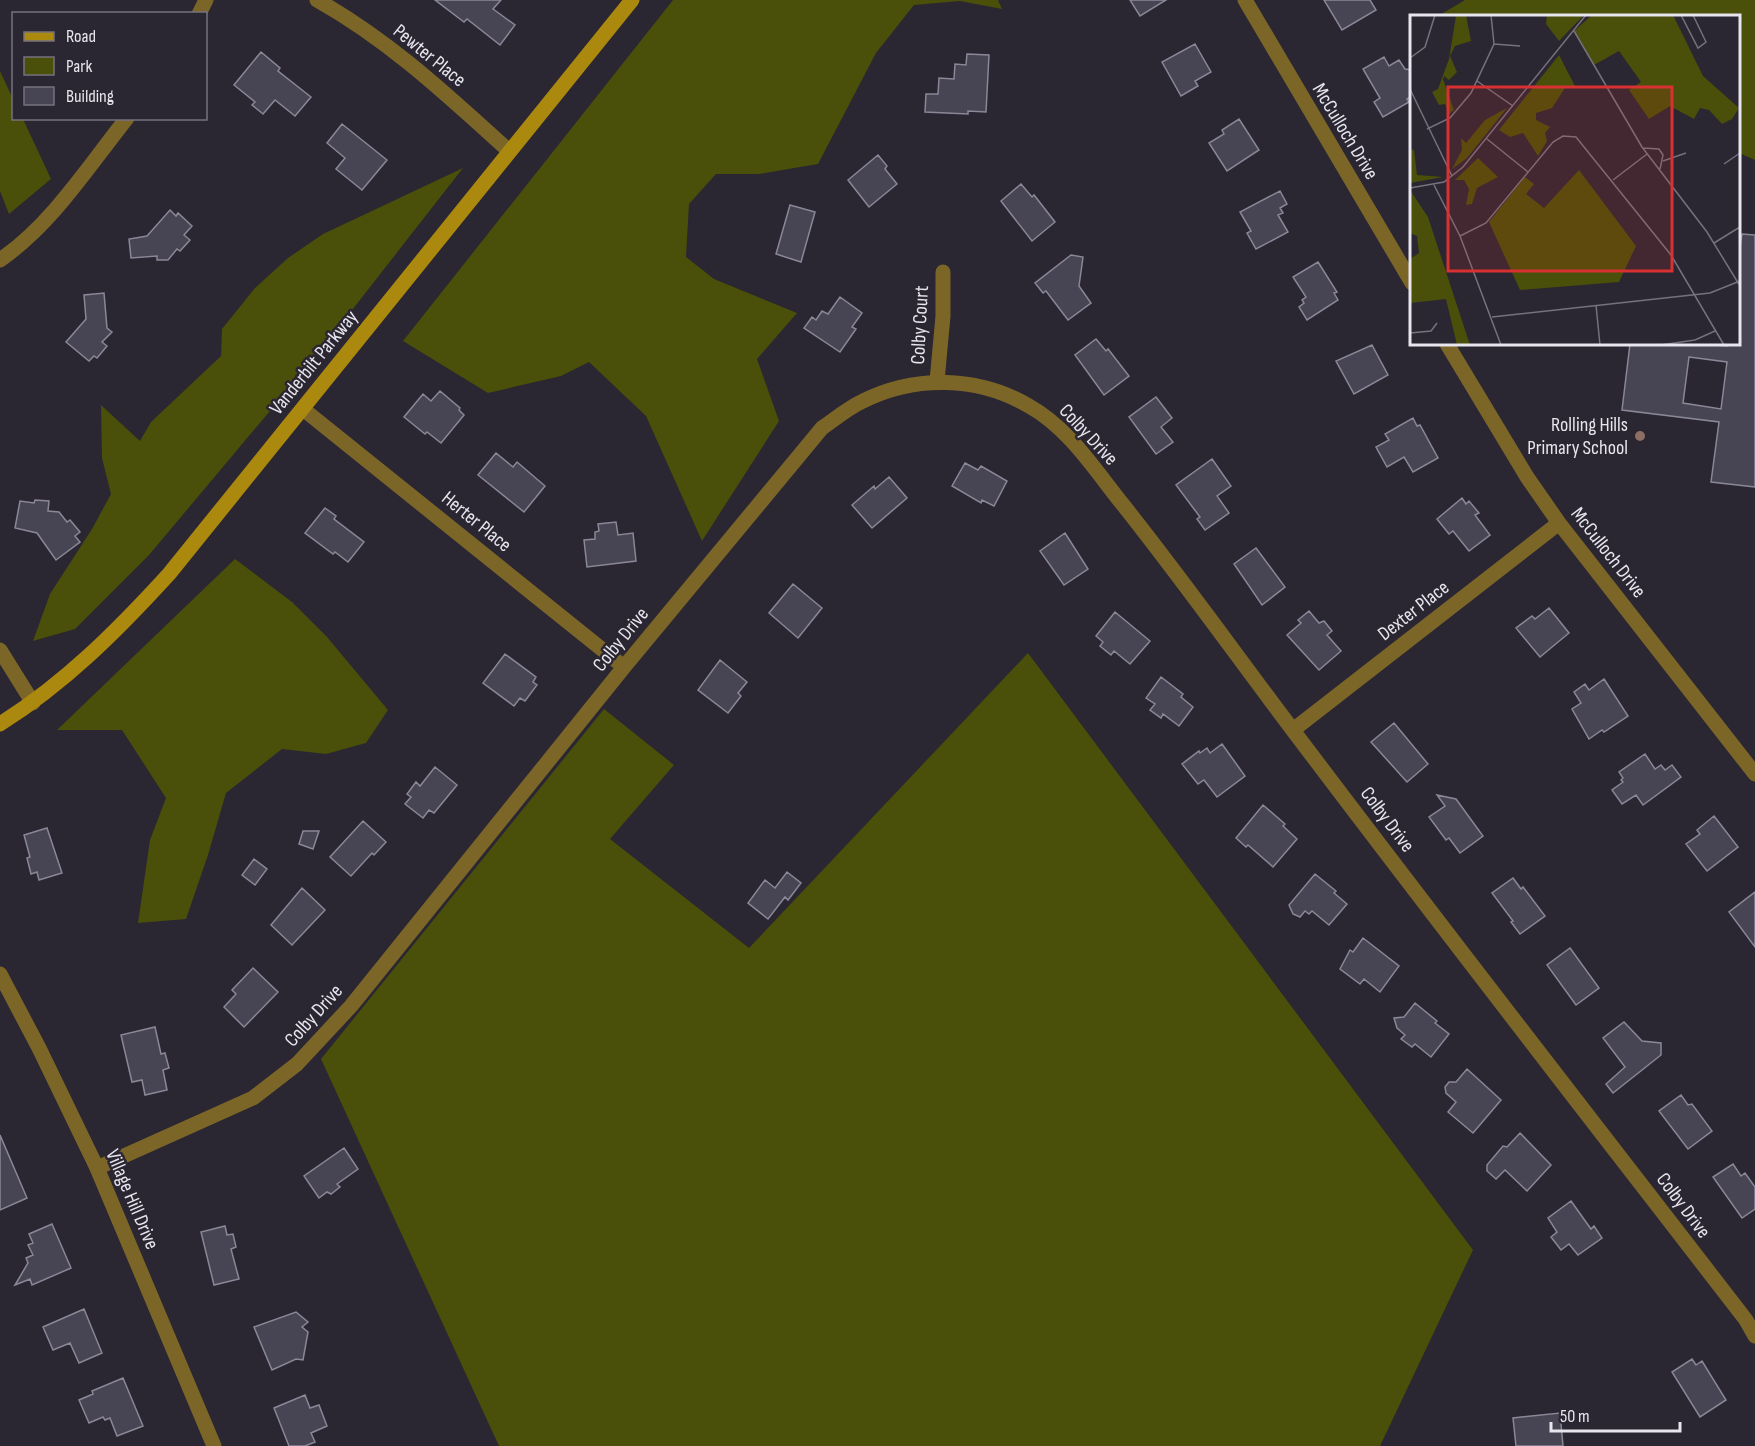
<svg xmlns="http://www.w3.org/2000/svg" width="1755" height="1446" font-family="'Sofia Sans Condensed',sans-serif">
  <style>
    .green { fill: #4a4f09 }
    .building { fill: #474553; stroke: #8a8897; stroke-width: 1.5; fill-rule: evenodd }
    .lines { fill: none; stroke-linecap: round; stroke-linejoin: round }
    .minor { stroke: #7b6628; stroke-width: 15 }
    .tertiary { stroke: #7b6628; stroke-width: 15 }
    .secondary { stroke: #ab880e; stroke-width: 15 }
    .education-dot { fill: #8d6e63; stroke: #2a2632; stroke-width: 2 }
    .labels { text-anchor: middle; stroke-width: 5; stroke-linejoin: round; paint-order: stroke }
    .street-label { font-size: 20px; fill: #e7e5ed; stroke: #2a2632 }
    .poi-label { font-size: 20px; fill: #e7e5ed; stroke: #2a2632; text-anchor: end }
    .inset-road { fill: none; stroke: #76727d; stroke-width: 1.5 }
    .view { fill: #d73132; fill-opacity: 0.15; stroke: #d73132; stroke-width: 3 }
    .inset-edge { fill: none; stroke: #e7e5ed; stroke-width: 3 }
  </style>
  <rect width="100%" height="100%" fill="#2a2632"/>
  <path class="green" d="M673 0H998L1002 9 960 1 914 5 876 53 818 164 759 174H716L689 204 686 257 714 279 797 313 757 359 779 421 702 541 646 416 589 362 561 376 488 393 403 341Z
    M1465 0H1755V160L1739 153 1738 16H1438Z
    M0 71 13 99 14 118 23 119 51 179 9 214 0 191Z
    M463 168 317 355 149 555 75 629 33 641 50 594 92 529 111 494 102 458 101 405 140 441 151 422 221 356 222 329 255 288 288 258 323 234Z
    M235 559 292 602 327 637 388 710 366 743 326 754 282 749 226 793 208 855 186 919 138 923 150 840 166 798 122 730H57Z
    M1028 653 1473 1250 1380 1446H499L321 1059 604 709 674 765 610 839 749 948Z"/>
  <path class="building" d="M435 0H501L493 9 515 25 500 45 467 19 464 22Z
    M1130 0H1166L1140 16Z
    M1324 0H1370L1376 10 1342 30Z
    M1195 44 1211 72 1195 81 1198 86 1181 96 1162 62Z
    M261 52 280 68 278 71 311 97 295 116 275 100 263 114 252 105 255 102 234 85Z
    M967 54 989 55 986 112 968 111V114L925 112 926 94H938L939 78 954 79 955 64 966 65Z
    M1384 57 1389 66 1399 60 1405 69 1412 70V96L1407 99 1409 102 1383 117 1374 102 1380 98 1363 69Z
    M1239 119 1259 150 1227 171 1209 143 1224 134 1222 130Z
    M342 124 387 160 362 190 336 169 345 158 327 143Z
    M878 155 887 166 885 169 897 184 869 207 848 180Z
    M1021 184 1032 197 1034 195 1055 222 1032 241 1001 201Z
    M1280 191 1287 204 1280 208 1283 213 1278 215 1288 232 1256 249 1247 233 1251 231 1240 212Z
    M790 205 815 212 801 262 776 254Z
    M170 210 176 216 178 213 192 226 184 235 190 240 180 251 177 249 168 260H157V256L131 258 129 239 147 236Z
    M1742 234 1755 235V487L1711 482 1719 422 1622 410 1630 344H1706L1727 346 1728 344H1738V259ZM1689 357 1727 362 1721 409 1683 403Z
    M1071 255 1083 257 1079 286 1091 303 1068 320 1046 291 1043 293 1035 283Z
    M1318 262 1337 292 1334 293 1338 300 1307 320 1299 307 1304 303 1302 300 1306 297 1293 277Z
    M104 293 107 328 112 332 102 342 107 346 97 358 94 356 89 361 66 342 86 319 84 295Z
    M840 297 862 313 852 327 856 329 840 352 804 328 812 317 816 320 822 311 828 314Z
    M1096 339 1106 351 1108 349 1129 376 1104 395 1075 355Z
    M1372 345 1388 375 1354 394 1336 361Z
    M440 391 460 408 459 410 464 415 441 443 427 432 425 434 404 417 423 394 431 401Z
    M1156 397 1172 418 1161 427 1173 442 1156 454 1129 417Z
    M1413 418 1417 426 1420 425 1438 458 1413 472 1404 457 1387 467 1376 447 1389 440 1385 434Z
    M496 453 513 467 517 462 545 486 524 512 478 475Z
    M1212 459 1231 486 1217 496 1229 513 1205 530 1197 519 1200 517 1176 485Z
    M965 463 978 470 981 466 1007 481 994 506 982 500 981 503 952 486Z
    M889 477 907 498 872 528 852 505 874 486 875 489Z
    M1462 498 1466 504 1469 501 1479 513 1475 515 1490 535 1469 551 1453 531 1449 534 1437 519Z
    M35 500 49 501 48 511 59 512 67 522 70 520 80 532 75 536 80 542 56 560 37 533 15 528 20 501 34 503Z
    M325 508 336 516 334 519 364 542 348 562 335 552 333 554 305 533Z
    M616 522 618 535 633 533 636 561 587 567 584 540 595 539V532L599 531 598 524Z
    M1065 533 1088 569 1064 585 1040 551Z
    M1256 548 1285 587 1262 605 1234 564Z
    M793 584 822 608 798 638 769 613Z
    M1549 608 1569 633 1540 657 1516 628 1532 616 1535 619Z
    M1309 611 1319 623 1324 621 1332 631 1327 635 1341 651 1319 670 1287 635 1301 623 1298 620Z
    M1115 612 1150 641 1130 664 1114 651 1111 655 1100 646 1103 642 1096 636Z
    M505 654 536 677 533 682 537 685 525 701 520 698 514 706 483 683Z
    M720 660 747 682 738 693 741 696 728 713 698 690Z
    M1161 677 1183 694 1181 697 1193 707 1179 726 1163 714 1161 718 1150 710 1155 704 1146 698Z
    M1604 679 1628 716 1604 732 1602 730 1589 739 1572 709 1581 703 1574 692 1585 684 1589 690Z
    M1394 723 1428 764 1407 782 1371 742Z
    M1222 744 1245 776 1217 797 1204 780 1198 784 1182 764 1199 751 1200 753 1207 748 1210 753Z
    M1645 754 1655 769 1661 765 1665 770 1672 765 1681 777 1643 805 1636 795 1622 804 1612 790 1623 782 1621 780 1623 778 1619 772Z
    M435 767 457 785 434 813 429 810 423 818 405 804 411 797 407 794 416 782 420 786Z
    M1437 795 1456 799 1483 836 1460 853 1449 838 1446 840 1429 817 1445 806Z
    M1263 805 1285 824 1283 826 1297 839 1273 867 1248 845 1246 847 1236 838Z
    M1714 816 1738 847 1707 871 1686 844 1700 834 1697 830Z
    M363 821 386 842 374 855 372 853 351 876 330 857Z
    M47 828 62 873 39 880 37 872 31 874 27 858 30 857 24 835Z
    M303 831H319L313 849 299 844Z
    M254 859 267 869 255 885 242 875Z
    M787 872 801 883 788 900 785 897 768 919 748 903 765 880 775 888Z
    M1315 874 1336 891 1334 893 1347 904 1329 925 1312 911 1309 914 1305 911 1300 917 1293 914 1289 905Z
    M1513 878 1521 889 1523 887 1545 916 1520 934 1511 922 1513 921 1492 893Z
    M302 888 325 910 292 945 271 925Z
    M1755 892V947L1729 912Z
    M1363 938 1399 966 1380 992 1364 979 1360 984 1340 969 1350 950 1353 952Z
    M1570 948 1599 988 1576 1005 1547 965Z
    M253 968 278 992 244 1027 224 1007 236 994 232 990Z
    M1415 1003 1437 1021 1435 1023 1449 1034 1431 1057 1415 1044 1412 1047 1401 1039 1405 1035 1397 1028 1394 1018 1404 1017Z
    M1624 1022 1642 1041 1661 1043V1055L1613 1093 1606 1084 1625 1067 1603 1038Z
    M155 1027 161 1054 165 1053 169 1068 163 1070 167 1090 145 1095 142 1080 132 1082 121 1035Z
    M1467 1069 1501 1100 1473 1133 1448 1112 1456 1102 1446 1093 1445 1087 1449 1082H1456Z
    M1681 1095 1688 1105 1692 1104 1712 1131 1688 1149 1659 1111Z
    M1520 1133 1551 1165 1527 1191 1505 1170 1496 1179 1487 1171V1165L1503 1146 1507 1147Z
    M0 1135 27 1198 0 1210Z
    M344 1148 358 1169 337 1184 340 1187 331 1194 327 1192 319 1198 304 1176Z
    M1733 1164 1741 1176 1745 1173 1755 1187V1209L1742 1218 1713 1177Z
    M1571 1201 1591 1229 1594 1226 1602 1238 1578 1255 1569 1244 1561 1250 1551 1237 1557 1232 1548 1218Z
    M52 1224 71 1268 32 1285 30 1279 15 1285 28 1263 26 1258 33 1255 28 1245 33 1243 29 1234Z
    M225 1226 227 1235 233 1234 236 1247 231 1249 239 1279 214 1285 201 1232Z
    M84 1309 102 1353 79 1363 70 1343 53 1350 43 1327Z
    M296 1312 308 1322 302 1327 308 1332 303 1360 296 1359 272 1370 254 1327Z
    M1692 1359 1696 1365 1702 1361 1726 1400 1700 1417 1672 1372Z
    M123 1378 143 1426 117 1436 110 1418 105 1420 103 1417 89 1423 79 1400 93 1394 92 1391Z
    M305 1395 310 1408 319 1405 327 1426 311 1433 315 1442 305 1446H289L274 1408Z
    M1560 1413 1563 1446H1516L1513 1418Z"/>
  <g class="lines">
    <path class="minor" d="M317 0C390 41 447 95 509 151
      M1245 0 1412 283
      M199 14 206 0
      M0 260C52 224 88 167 127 118
      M1447 344 1527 477 1559 523 1755 774
      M937 381 943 316V272
      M303 409 624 667
      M0 650 33 703
      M1293 730 1559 523
      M97 1168 253 1098 297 1064 351 1006 624 667 822 428C835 419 848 408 863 401 915 375 978 376 1029 406 1067 427 1093 467 1120 501 1172 566 1221 634 1271 701 1427 909 1587 1114 1746 1320L1755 1336"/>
    <path class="tertiary" d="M0 974 39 1048 97 1168 214 1446"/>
    <path class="secondary" d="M0 724C65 683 117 631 169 574L632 0"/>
  </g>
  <circle class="education-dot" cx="1640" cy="436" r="6"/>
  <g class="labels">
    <g class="street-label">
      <text transform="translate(430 55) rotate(39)" y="7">Pewter Place</text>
      <text transform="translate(1346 131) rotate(59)" y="7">McCulloch Drive</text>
      <text transform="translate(919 325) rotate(-87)" y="7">Colby Court</text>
      <text transform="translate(313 362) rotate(-51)" y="7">Vanderbilt Parkway</text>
      <text transform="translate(1089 434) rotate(47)" y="7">Colby Drive</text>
      <text transform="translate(477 521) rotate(39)" y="7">Herter Place</text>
      <text transform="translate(1609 552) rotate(52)" y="7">McCulloch Drive</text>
      <text transform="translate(1413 610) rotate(-38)" y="7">Dexter Place</text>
      <text transform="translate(620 639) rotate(-51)" y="7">Colby Drive</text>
      <text transform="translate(1388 819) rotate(53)" y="7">Colby Drive</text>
      <text transform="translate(313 1015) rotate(-48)" y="7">Colby Drive</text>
      <text transform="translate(133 1199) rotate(67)" y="7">Village Hill Drive</text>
      <text transform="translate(1684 1205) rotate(53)" y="7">Colby Drive</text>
    </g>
    <g class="poi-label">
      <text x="1628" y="431">Rolling Hills<tspan x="1628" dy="23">Primary School</tspan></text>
    </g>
  </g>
  <g transform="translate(1410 15)">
    <rect width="330" height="330" fill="#2a2632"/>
    <path d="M56 0 61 26 45 31 40 41 47 57 39 65 34 61 33 64 44 95 39 99 35 89 29 90 22 77 28 74 39 44 46 1ZM137 0H174L149 26 136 9ZM182 0H263L293 61 329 93 322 104 312 109 299 95 290 93 284 104 260 91 239 104 219 75 231 67 209 36 184 50 164 16ZM149 40 166 73H155L142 93 126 98V105L140 112 135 118 137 126 128 141 113 118 100 122 89 115ZM97 93 57 143 42 154 52 135 51 123 56 128 75 105ZM0 134 4 135 7 160 33 162 0 168ZM68 143 88 162 67 173 62 189 56 190 59 174 54 165H45ZM169 155 226 231 209 267 110 275 79 207 115 162 124 169 116 179 134 193ZM0 175 18 202 60 330H47L36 284 0 288V244L9 238 7 221 0 218Z" fill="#4a4f09"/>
    <path class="inset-road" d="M271 0 288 33 296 27 283 0M164 16 232 132 297 217 330 271M84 29 110 31M0 43 15 32 25 0M67 66 103 91M0 74 42 161M17 114 40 103 61 78 84 29 81 0M77 124 118 157M233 133 249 134 253 140 250 154M253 146 276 138M314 149 330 138M203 165 237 139M24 170 50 221 91 330M0 173 34 167 53 152 176 0M50 221 76 208 143 127 153 121 166 122 261 240 314 330M304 228 330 212M186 290 190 330M82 302 300 278 330 266M0 318 21 316 27 308M251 330 285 325 305 316"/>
    <path class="view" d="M38 72H262V256H38Z"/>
    <rect width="330" height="330" class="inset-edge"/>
  </g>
  <rect x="12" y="12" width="195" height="108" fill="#2a2632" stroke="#76727d" stroke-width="1.5"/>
  <rect x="24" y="32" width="30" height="9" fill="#ab880e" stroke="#76727d" stroke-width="1.5"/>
  <text x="66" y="42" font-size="18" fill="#e7e5ed">Road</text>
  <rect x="24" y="57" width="30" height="18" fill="#4a4f09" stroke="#76727d" stroke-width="1.5"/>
  <text x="66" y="72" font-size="18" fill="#e7e5ed">Park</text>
  <rect x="24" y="87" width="30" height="18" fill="#474553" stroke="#76727d" stroke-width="1.5"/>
  <text x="66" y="102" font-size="18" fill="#e7e5ed">Building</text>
  <path d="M1551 1422v9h129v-9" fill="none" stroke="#e7e5ed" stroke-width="3"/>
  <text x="1560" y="1422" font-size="18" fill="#e7e5ed" stroke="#2a2632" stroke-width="4.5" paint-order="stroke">50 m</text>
</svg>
